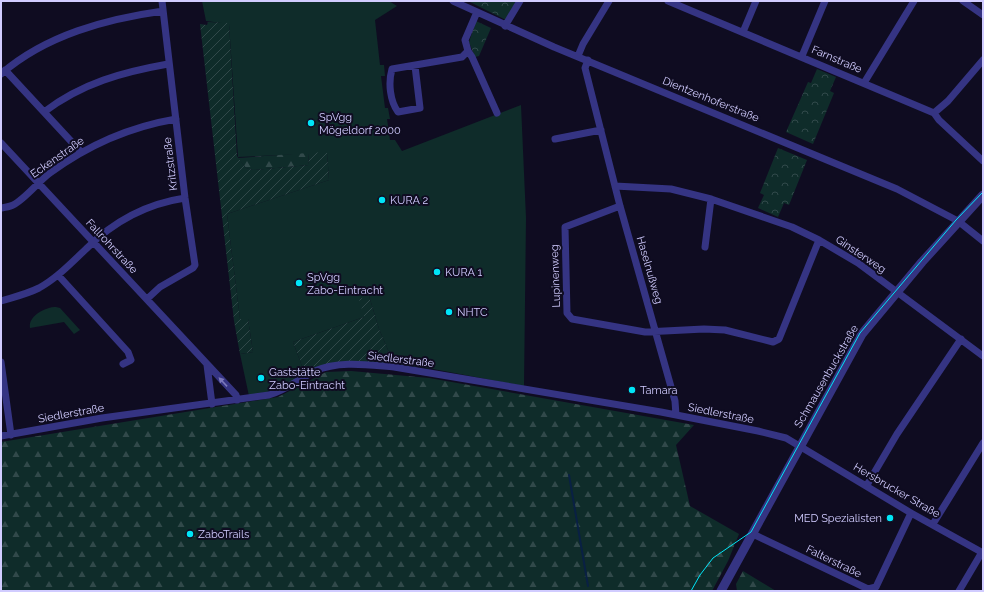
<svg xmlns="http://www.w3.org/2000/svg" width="984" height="592" font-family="Raleway,sans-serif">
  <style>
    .grass { fill: #0f2c2a }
    .forest { fill: url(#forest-firs) }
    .park { fill: url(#park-crowns) }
    .garden { fill: url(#garden-furrows) }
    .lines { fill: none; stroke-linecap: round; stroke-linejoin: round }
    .stream { stroke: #092044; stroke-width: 2 }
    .minor { stroke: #353483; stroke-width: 7 }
    .tertiary { stroke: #353483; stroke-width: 9 }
    .tram { stroke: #00e5f7; stroke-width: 1 }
    .oneway { fill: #7b78bb }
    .poi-dot { fill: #00e5f7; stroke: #0f0c21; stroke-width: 1.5 }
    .labels { text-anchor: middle; stroke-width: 4; stroke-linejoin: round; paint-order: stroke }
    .street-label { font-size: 11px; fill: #d1ccff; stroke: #0f0c21 }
    .poi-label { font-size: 11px; fill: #d1ccff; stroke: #0f0c21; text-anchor: start }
  </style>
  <defs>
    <pattern id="forest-firs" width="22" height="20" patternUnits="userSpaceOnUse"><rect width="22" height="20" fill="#0f2c2a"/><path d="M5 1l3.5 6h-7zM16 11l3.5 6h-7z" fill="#31494a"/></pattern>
    <pattern id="park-crowns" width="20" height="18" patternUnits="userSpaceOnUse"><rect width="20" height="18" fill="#0f2c2a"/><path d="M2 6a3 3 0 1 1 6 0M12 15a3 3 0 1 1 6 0" fill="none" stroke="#31494a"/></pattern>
    <pattern id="garden-furrows" width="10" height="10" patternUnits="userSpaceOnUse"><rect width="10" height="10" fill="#0f2c2a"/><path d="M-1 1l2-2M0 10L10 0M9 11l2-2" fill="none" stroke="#31494a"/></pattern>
  </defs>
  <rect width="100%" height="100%" fill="#0f0c21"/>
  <path class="grass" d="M202 1H389L397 6 375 20 380 65H384L385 76H381L385 108H388L390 119H387L390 140H395L402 151 521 105 526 218 524 386 433 369 394 364 379 329 369 296 364 317 293 342 305 374 280 389 249 396 240 354 253 352 248 319H240L227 214 329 180 327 153 238 157 229 24 206 21Z
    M56 307 60 308 80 330 74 334 64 322 30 328C28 316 45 307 56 307Z"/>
  <path class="forest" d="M308 153 309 165 253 170 246 168 238 158Z
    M351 371 429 378 694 425 676 445 690 506 739 534 728 561 712 591H1V442L278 397 326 372Z
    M743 571 776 591H737L736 584Z"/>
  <path class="park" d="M470 1H516L506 20 470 2Z
    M476 21 491 28 479 56 475 57 469 42Z
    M817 69 836 77 830 91 834 93 813 144 786 132 808 82 811 83Z
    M778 148 807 160 789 205 784 203 778 217 758 208 764 195 760 193Z"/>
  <path class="garden" d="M208 22 229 23 237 156 246 168 253 170 309 165 308 153 327 152 329 180 227 214 240 319H248L253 352 240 354 234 321 200 24 207 25Z
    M369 296 379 329 394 364 346 362 305 374 293 342 364 317 359 299Z"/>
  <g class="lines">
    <path class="stream" d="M569 475 588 586"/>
    <path class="minor" d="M453 1 554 47 897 189 958 221 983 241
      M668 1 934 113 939 120 983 161
      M963 1 983 15
      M505 26 520 1
      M743 32 756 1
      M468 51 472 57 497 113
      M578 56 583 44 609 1
      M802 56 825 1
      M588 60 585 68 620 206 675 401 676 415
      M415 66 420 108 398 112C390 101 388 83 392 69L462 57 468 51 465 40 477 12
      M5 70 81 152
      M1 74C46 35 106 19 163 11
      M864 83 914 1
      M44 112C82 83 123 72 168 64
      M934 113 948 101 983 60
      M555 139 601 130
      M1 143 236 395 237 400
      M615 186 671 189 711 199 792 227 819 240 858 263 983 356
      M620 206 565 227 567 313 572 319 645 332 704 329 725 330 773 342 779 339 819 240
      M1 208C5 207 10 207 13 205 24 200 39 181 50 173 88 145 129 127 176 119
      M705 247 711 199
      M58 275 128 352 131 360 123 364
      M147 299 160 287 193 268 195 265 185 198 162 1
      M1 301C14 297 27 294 39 288 57 278 71 263 86 249 114 221 145 204 185 198
      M1 362 11 435
      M207 365 212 404
      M1 436 102 418 269 395C286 390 299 379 315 371 339 360 369 365 394 367L661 412 758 431 786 438 911 513 983 553
      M867 485 897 434 961 339
      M933 524 983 443
      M753 534 868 589 876 587 911 513
      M959 591 982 552"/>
    <path class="tertiary" d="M721 591 862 334 922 262 983 195"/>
    <path class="tram" d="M691 591 700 575 713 558 751 532 860 333 956 220 983 192"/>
  </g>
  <defs><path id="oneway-solid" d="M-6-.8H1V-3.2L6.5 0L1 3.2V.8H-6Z"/></defs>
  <use class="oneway" href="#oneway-solid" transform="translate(223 382) rotate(-133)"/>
  <g class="poi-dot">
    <circle cx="311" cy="123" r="4"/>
    <circle cx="382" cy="200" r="4"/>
    <circle cx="437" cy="272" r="4"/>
    <circle cx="299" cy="283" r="4"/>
    <circle cx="449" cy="312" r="4"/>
    <circle cx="261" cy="378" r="4"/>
    <circle cx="632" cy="390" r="4"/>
    <circle cx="890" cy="518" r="4"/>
    <circle cx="190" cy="534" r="4"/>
  </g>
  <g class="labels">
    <g class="street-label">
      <text transform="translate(837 59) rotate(23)" y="4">Farnstraße</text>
      <text transform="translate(711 99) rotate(22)" y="4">Dientzenhoferstraße</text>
      <text transform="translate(57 157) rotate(-35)" y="4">Eckenstraße</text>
      <text transform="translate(170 164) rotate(-97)" y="4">Kritzstraße</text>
      <text transform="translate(112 246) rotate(47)" y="4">Fallrohrstraße</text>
      <text transform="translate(861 254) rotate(34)" y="4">Ginsterweg</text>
      <text transform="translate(650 270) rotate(74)" y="4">Haselnußweg</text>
      <text transform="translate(555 276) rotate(-92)" y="4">Lupinenweg</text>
      <text transform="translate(401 359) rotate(7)" y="4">Siedlerstraße</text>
      <text transform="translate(826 376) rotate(-60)" y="4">Schmausenbuckstraße</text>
      <text transform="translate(71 413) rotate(-10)" y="4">Siedlerstraße</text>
      <text transform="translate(721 413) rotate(11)" y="4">Siedlerstraße</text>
      <text transform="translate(897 490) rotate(30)" y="4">Hersbrucker Straße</text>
      <text transform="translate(834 561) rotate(26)" y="4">Falterstraße</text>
    </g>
    <g class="poi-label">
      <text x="319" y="121">SpVgg<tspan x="319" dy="13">Mögeldorf 2000</tspan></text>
      <text x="390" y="204">KURA 2</text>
      <text x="445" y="276">KURA 1</text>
      <text x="307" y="281">SpVgg<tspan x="307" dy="13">Zabo-Eintracht</tspan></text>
      <text x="457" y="316">NHTC</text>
      <text x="269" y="376">Gaststätte<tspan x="269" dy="13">Zabo-Eintracht</tspan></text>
      <text x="640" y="394">Tamara</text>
      <text x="882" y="522" text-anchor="end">MED Spezialisten</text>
      <text x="198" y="538">ZaboTrails</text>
    </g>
  </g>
  <rect width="984" height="592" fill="none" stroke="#d1ccff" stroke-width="4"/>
</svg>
